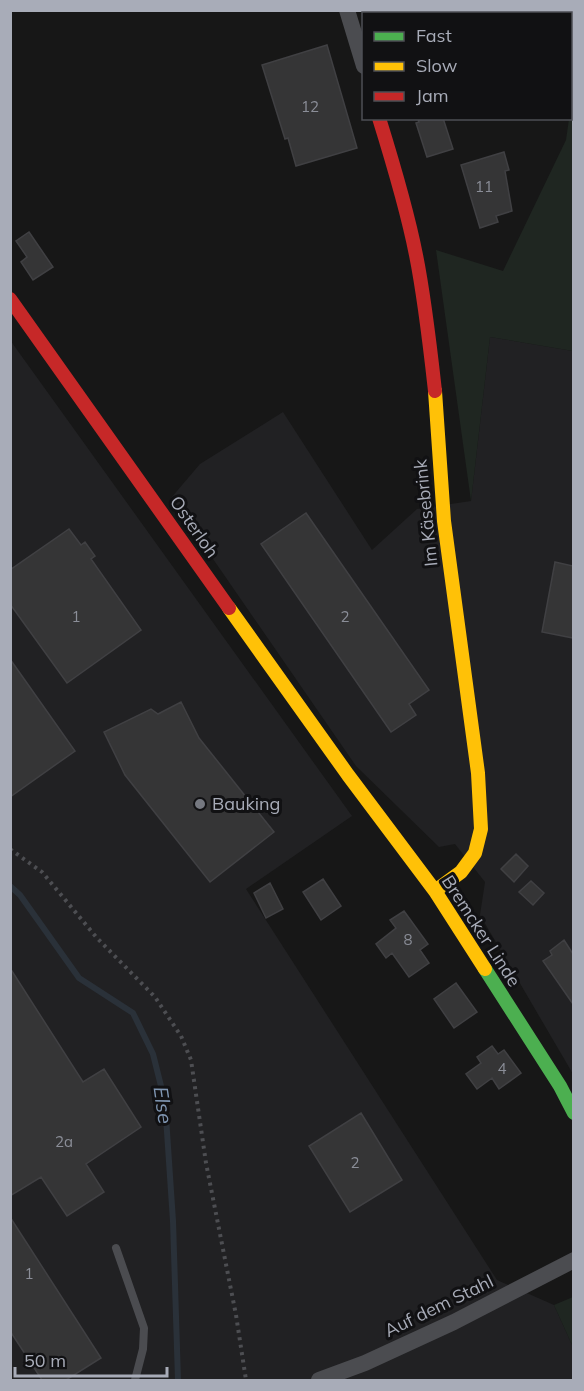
<svg xmlns="http://www.w3.org/2000/svg" width="584" height="1391" font-family="Mulish,sans-serif">
  <style>
    .built { fill: #212123 }
    .green { fill: #1f2621 }
    .lines { fill: none; stroke-linecap: round; stroke-linejoin: round }
    .stream { stroke: #2a3139; stroke-width: 6 }
    .building { fill: #353536; stroke: #404043; stroke-width: 1.5 }
    .path { stroke: #4d4e52; stroke-width: 4; stroke-dasharray: 3 4.5; stroke-linecap: butt }
    .lane { stroke: #4b4c50; stroke-width: 8 }
    .street { stroke: #4b4c50; stroke-width: 16 }
    .fast { stroke: #4caf50; stroke-width: 14 }
    .slow { stroke: #ffc107; stroke-width: 14 }
    .jam { stroke: #c62828; stroke-width: 14 }
    .poi-dot { fill: #757880; stroke: #111113; stroke-width: 2 }
    .labels { text-anchor: middle; stroke-width: 6; stroke-linejoin: round; paint-order: stroke }
    .number-label { font-size: 15px; fill: #8b8e98 }
    .street-label { font-size: 18px; fill: #a8acb8; stroke: #111113 }
    .poi-label { font-size: 18px; fill: #a8acb8; stroke: #111113; text-anchor: start }
    .water-label { font-size: 20px; font-style: italic; fill: #8097b3; stroke: #111113 }
  </style>
  <rect width="100%" height="100%" fill="#171717"/>
  <path class="built" d="M490 337 573 351V1074L480 915 485 882 455 844 439 847 356 766 171 498 200 464 283 412 372 550 417 509 471 501Z
    M10 340 352 816 246 889 497 1280 554 1305 573 1347V1380H11Z"/>
  <path class="green" d="M573 82V351L490 337 471 501 436 250 503 271 566 140 569 119 570 118Z
    M573 1297V1347L554 1305Z"/>
  <g class="lines">
    <path class="stream" d="M10 886 20 895 79 978 133 1013 153 1054 165 1102 173 1221 178 1380"/>
  </g>
  <path class="building" d="M327 45 357 148 296 166 288 138 285 139 262 65Z
    M418 118H443L453 149 427 157 416 123 419 122Z
    M504 152 509 170 505 171 512 211 496 216 498 222 480 228 461 165Z
    M29 232 53 267 33 280 21 262 27 257 16 241Z
    M306 513 429 690 409 704 416 715 391 732 261 544Z
    M69 529 81 545 85 542 95 556 91 559 141 630 67 683 10 604V570Z
    M555 562 573 566V638L542 632Z
    M10 659 75 751 10 797Z
    M181 702 199 738 274 832 210 882 125 775 104 732 151 709 158 714Z
    M516 854 528 866 514 882 501 869Z
    M323 879 341 906 321 920 303 892Z
    M531 881 544 893 533 905 519 892Z
    M270 883 283 909 266 918 254 893Z
    M404 911 428 944 420 950 429 963 409 977 392 953 386 958 376 944 396 928 390 920Z
    M564 940 573 954V1004L543 961 552 955 550 951Z
    M10 968 83 1082 104 1069 141 1127 86 1164 104 1192 67 1216 41 1177 10 1196Z
    M456 983 477 1012 454 1028 434 999Z
    M492 1046 498 1054 504 1050 521 1073 499 1089 492 1078 477 1089 466 1074 481 1063 477 1057Z
    M361 1113 402 1180 350 1212 309 1146Z
    M10 1217 101 1358 66 1380H42L10 1331Z"/>
  <g class="lines">
    <path class="path" d="M10 849 42 872 97 938 155 997 181 1036 191 1060 206 1163 236 1315 246 1380"/>
    <path class="lane" d="M116 1248 144 1328 143 1349 135 1380"/>
    <path class="street" d="M347 10 364 66
      M319 1380 365 1363 454 1322 574 1260"/>
    <path class="fast" d="M485 969 560 1086 574 1113"/>
    <path class="slow" d="M435 391 444 521 478 773 481 829 475 853 461 872 435 891
      M229 608 348 775 435 891 485 969"/>
    <path class="jam" d="M379 118C393 163 407 209 416 255 425 300 430 346 435 391
      M10 299 229 608"/>
  </g>
  <circle class="poi-dot" cx="200" cy="804" r="6"/>
  <g class="labels">
    <g class="number-label">
      <text x="310" y="112">12</text>
      <text x="484" y="192">11</text>
      <text x="76" y="622">1</text>
      <text x="345" y="622">2</text>
      <text x="408" y="945">8</text>
      <text x="502" y="1074">4</text>
      <text x="64" y="1147">2a</text>
      <text x="355" y="1168">2</text>
      <text x="29" y="1279">1</text>
    </g>
    <g class="street-label">
      <text transform="translate(426 513) rotate(-96)" y="6">Im Käsebrink</text>
      <text transform="translate(194 527) rotate(55)" y="6">Osterloh</text>
      <text transform="translate(481 931) rotate(57)" y="6">Bremcker Linde</text>
      <text transform="translate(439 1306) rotate(-26)" y="6">Auf dem Stahl</text>
    </g>
    <g class="poi-label">
      <text x="212" y="810">Bauking</text>
    </g>
    <g class="water-label">
      <text transform="translate(163 1105) rotate(82)" y="7">Else</text>
    </g>
  </g>
  <rect width="584" height="1391" fill="none" stroke="#a8acb8" stroke-width="24"/>
  <rect x="362" y="12" width="210" height="108" fill="#111113" stroke="#4d4f55" stroke-width="1.5"/>
  <rect x="374" y="32" width="30" height="9" fill="#4caf50" stroke="#4d4f55" stroke-width="1.5"/>
  <text x="416" y="42" font-size="18" fill="#a8acb8">Fast</text>
  <rect x="374" y="62" width="30" height="9" fill="#ffc107" stroke="#4d4f55" stroke-width="1.5"/>
  <text x="416" y="72" font-size="18" fill="#a8acb8">Slow</text>
  <rect x="374" y="92" width="30" height="9" fill="#c62828" stroke="#4d4f55" stroke-width="1.5"/>
  <text x="416" y="102" font-size="18" fill="#a8acb8">Jam</text>
  <path d="M15 1367v9h152v-9" fill="none" stroke="#a8acb8" stroke-width="3"/>
  <text x="24" y="1367" font-size="18" fill="#a8acb8" stroke="#111113" stroke-width="4.5" paint-order="stroke">50 m</text>
</svg>
